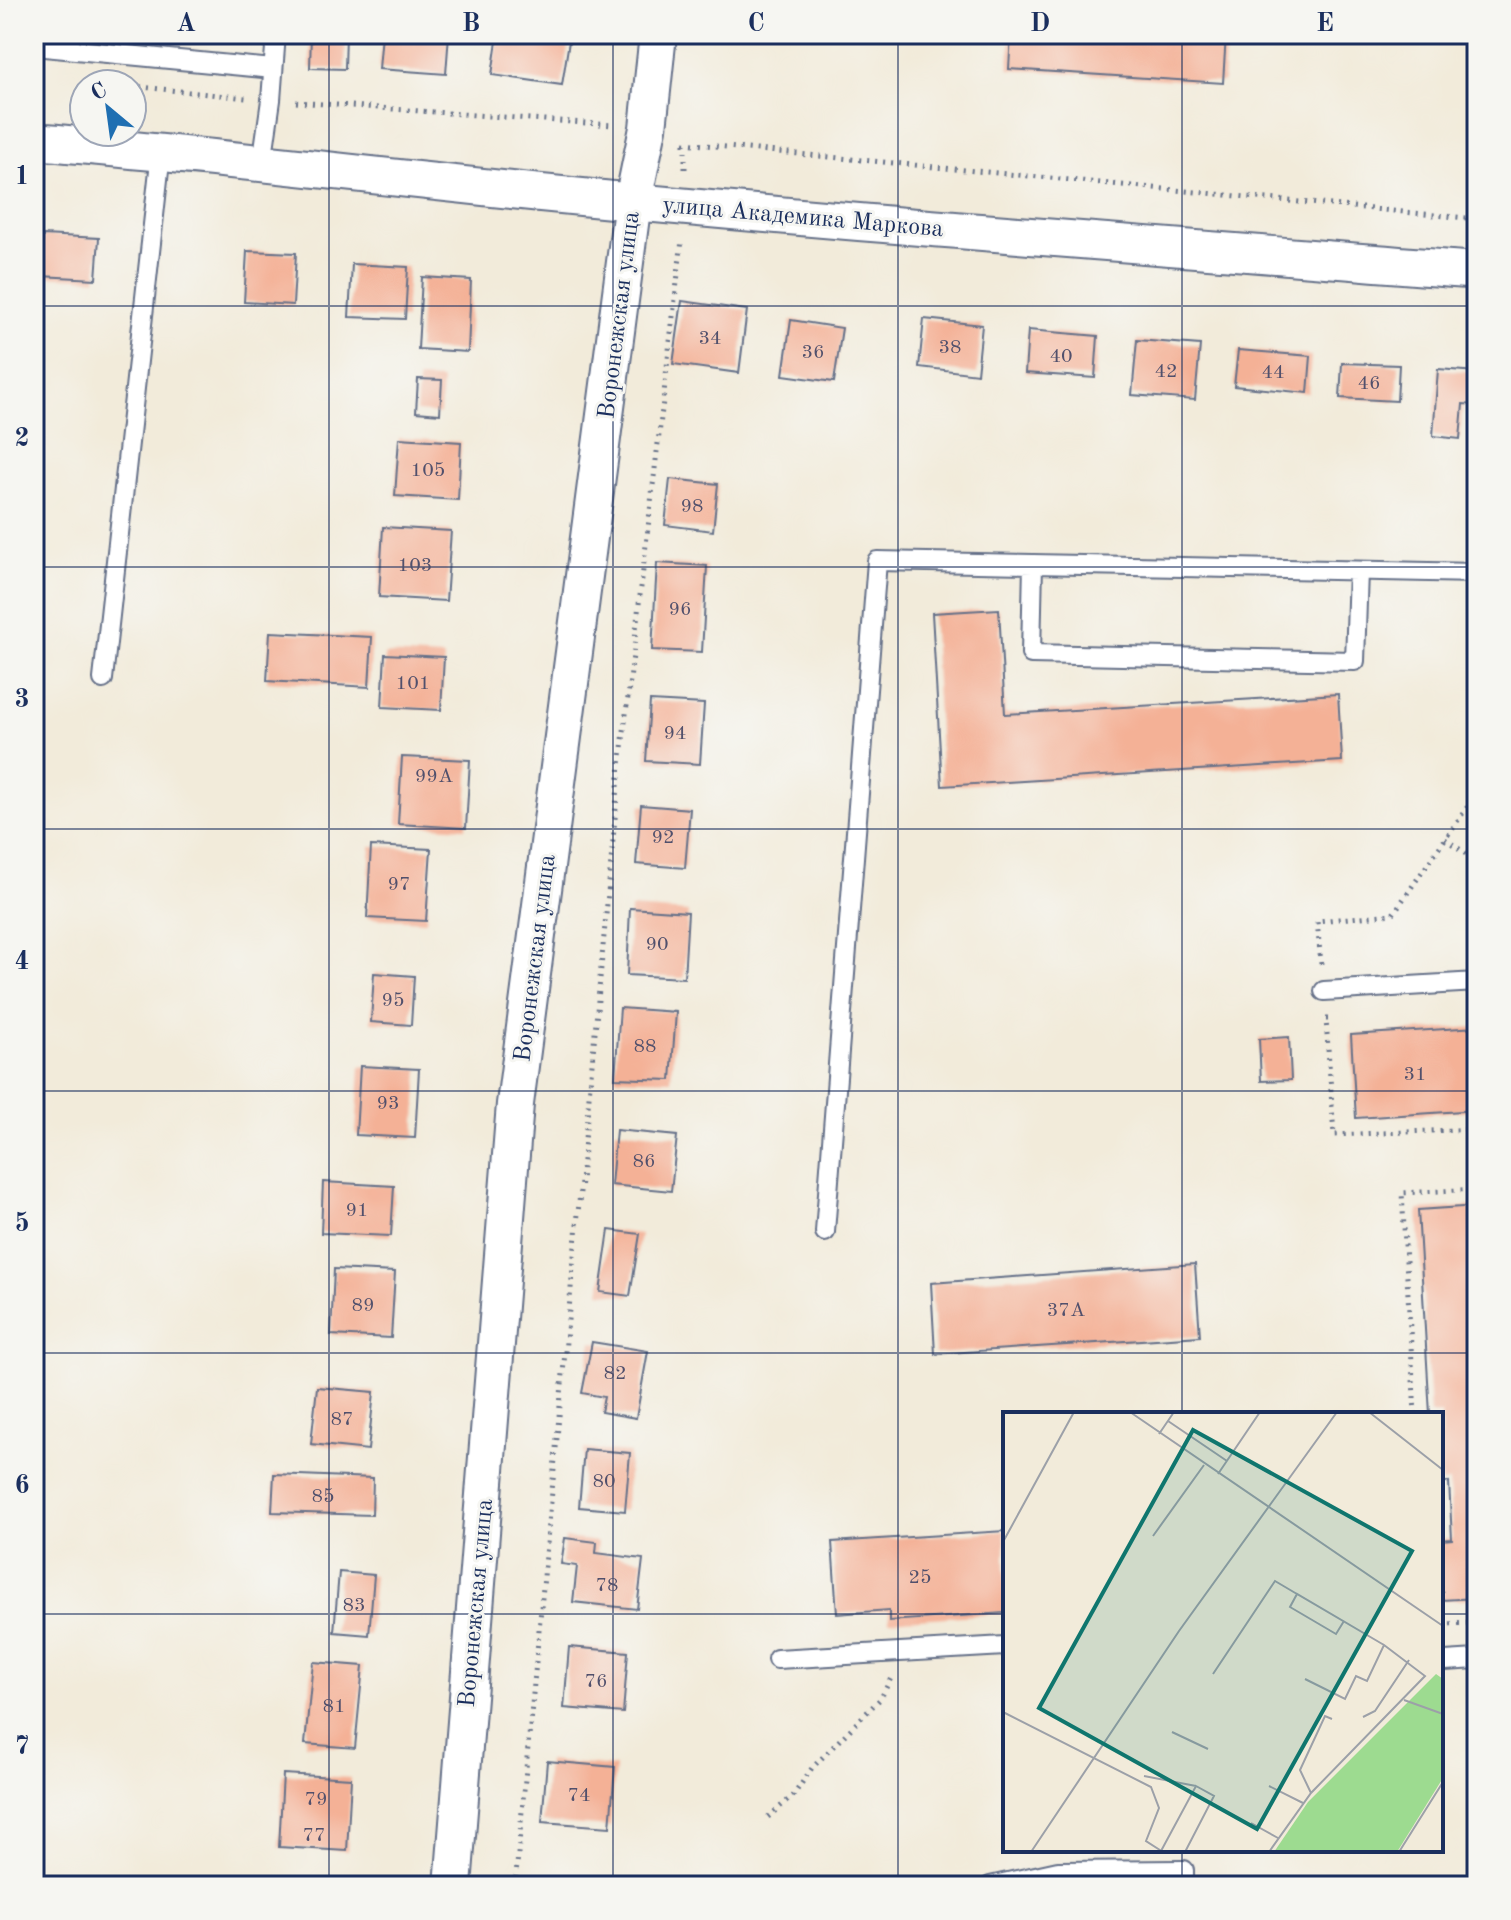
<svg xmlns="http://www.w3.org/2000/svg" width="1511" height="1920" font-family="'Old Standard TT',serif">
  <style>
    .building { fill: #f4b196 }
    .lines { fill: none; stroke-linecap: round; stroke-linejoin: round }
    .service-casing { stroke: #667189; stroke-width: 22 }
    .minor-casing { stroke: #667189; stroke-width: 40 }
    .path { stroke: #667189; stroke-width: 5; stroke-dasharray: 2 6; stroke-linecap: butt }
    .service { stroke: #fff; stroke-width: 18 }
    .minor { stroke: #fff; stroke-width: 36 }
    .grid { fill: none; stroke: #1b2f5e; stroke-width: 2; stroke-opacity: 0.55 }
    .labels { text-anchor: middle; stroke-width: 6; stroke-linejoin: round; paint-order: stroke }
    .number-label { font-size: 20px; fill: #51506c }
    .street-label { font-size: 24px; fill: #1b2f5e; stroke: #f6f6f2 }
    .inset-road { fill: none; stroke: #9ca0a8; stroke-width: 2 }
    .view { fill: #0f766e; fill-opacity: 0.15; stroke: #0f766e; stroke-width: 4 }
    .inset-edge { fill: none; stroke: #1b2f5e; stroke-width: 4 }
    .neatline { fill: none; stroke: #1b2f5e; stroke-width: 3 }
    .grid-label { font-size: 26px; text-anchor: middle; font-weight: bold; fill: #1b2f5e }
  </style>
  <rect width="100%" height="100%" fill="#f6f6f2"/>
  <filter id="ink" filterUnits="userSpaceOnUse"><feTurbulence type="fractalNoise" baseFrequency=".0125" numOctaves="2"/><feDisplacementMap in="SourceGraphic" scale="16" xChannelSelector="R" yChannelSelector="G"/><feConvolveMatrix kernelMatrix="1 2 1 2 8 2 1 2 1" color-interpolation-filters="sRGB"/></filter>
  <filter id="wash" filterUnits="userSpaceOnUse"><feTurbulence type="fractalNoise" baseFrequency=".006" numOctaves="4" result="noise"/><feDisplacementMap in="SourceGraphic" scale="32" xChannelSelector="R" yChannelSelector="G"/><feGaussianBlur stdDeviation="1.8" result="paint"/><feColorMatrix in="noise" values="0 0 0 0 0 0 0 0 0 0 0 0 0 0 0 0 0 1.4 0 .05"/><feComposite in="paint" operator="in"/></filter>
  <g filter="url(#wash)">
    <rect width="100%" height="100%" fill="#f2ebda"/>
    <g id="blocks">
      <path class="building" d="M311 34H346L345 69 310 68Z
        M382 34H449L446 74 379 69Z
        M498 34H517L569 41 562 85 492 75Z
        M1011 34H1226L1223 83 1009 69Z
        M43 235 99 238 96 279 40 276Z
        M247 251 296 253 293 305 244 302Z
        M352 264 408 267 405 319 349 317Z
        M422 277 471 280 468 352 418 349Z
        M682 301 747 310 739 373 673 364Z
        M924 319 982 325 977 374 919 367Z
        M791 320 842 328 834 382 783 375Z
        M1028 330 1098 336 1095 378 1025 373Z
        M1137 340 1200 345 1195 400 1132 395Z
        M1238 350 1311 356 1308 393 1234 386Z
        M1342 363 1399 365 1397 401 1340 398Z
        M1438 369 1477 372V405L1463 404 1460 439 1433 436Z
        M418 379 442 380 440 414 416 412Z
        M399 438 461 442 458 500 395 496Z
        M670 479 718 484 713 531 665 525Z
        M383 527 451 531 446 601 379 597Z
        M657 563 707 566 702 652 652 650Z
        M999 609 1005 714 1338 694 1342 761 942 786 932 613Z
        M270 632 372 637 369 687 267 681Z
        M385 654 444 657 441 710 382 707Z
        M650 701 704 704 700 764 646 761Z
        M402 757 470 760 466 828 398 824Z
        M641 805 690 809 685 868 636 864Z
        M371 846 431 849 426 921 367 918Z
        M630 908 688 912 684 978 627 975Z
        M374 973 414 976 411 1025 371 1022Z
        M620 1008 676 1012 671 1080 615 1078Z
        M1477 1027V1110L1356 1118 1351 1035Z
        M1289 1037 1291 1080 1261 1081 1259 1039Z
        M360 1066 419 1069 415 1138 356 1135Z
        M616 1130 677 1136 671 1191 611 1185Z
        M323 1182 394 1186 391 1236 321 1233Z
        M1477 1206V1598L1441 1600V1540L1452 1539 1449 1482 1441 1483V1414H1430L1418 1210Z
        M609 1230 640 1234 630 1296 600 1292Z
        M1195 1264 1200 1336 935 1354 931 1283Z
        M334 1269 395 1272 391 1338 331 1335Z
        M592 1342 648 1351 636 1418 601 1412 604 1397 582 1393Z
        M317 1387 374 1392 368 1450 311 1444Z
        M584 1449 630 1453 625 1511 579 1507Z
        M274 1474 373 1478 372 1515 272 1512Z
        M1005 1531V1613L889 1621V1610L837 1614 832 1542Z
        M565 1538 597 1542 596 1553 643 1559 637 1609 573 1602 577 1566 561 1564Z
        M339 1572 374 1575 369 1635 334 1632Z
        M569 1647 628 1652 623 1713 564 1708Z
        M313 1662 363 1666 355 1748 305 1744Z
        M547 1761 615 1767 610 1827 542 1822Z
        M283 1774 351 1778 347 1851 279 1847Z"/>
    </g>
  </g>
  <g filter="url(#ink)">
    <use href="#blocks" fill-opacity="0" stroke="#667189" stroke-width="2"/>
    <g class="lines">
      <defs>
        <path id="service" d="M34 46 273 69
          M262 163 271 100 276 34
          M1358 571 1355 661 1031 654 1033 564 1477 573
          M103 679 161 152
          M1324 991 1477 982
          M825 1232 877 561 1033 564
          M777 1659 1005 1646
          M1445 1661 1477 1659
          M990 1886 1058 1871
          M1058 1886V1871L1184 1870V1886"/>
        <path id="minor" d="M34 141C203 155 372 176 541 193 852 224 1165 246 1477 271
          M453 1886 515 1104 633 201 648 128 658 34"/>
      </defs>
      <use href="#service" class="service-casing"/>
      <use href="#minor" class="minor-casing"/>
      <path class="path" d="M132 86 246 98
        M296 102 613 125
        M684 143 1477 219
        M685 143V174
        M1477 705 1473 723 1477 743
        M1445 839 1477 861
        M1321 964 1317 921 1393 914 1477 793
        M1328 1019H1326L1334 1135 1477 1129
        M1415 1414 1402 1193 1477 1189
        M1441 1591 1444 1634
        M1442 1624 1477 1623
        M768 1817 793 1796 812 1768 881 1698 891 1678
        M515 1886 620 765 682 240"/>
      <use href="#service" class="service"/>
      <use href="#minor" class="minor"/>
    </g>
  </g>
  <path class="grid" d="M329 34V1886M613 34V1886M898 34V1886M1182 34V1414M34 306H1477M34 567H1477M34 829H1477M34 1091H1477M34 1353H1477M34 1614H1005M1441 1614H1477M1182 1850V1886"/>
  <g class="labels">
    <g class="number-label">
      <text x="710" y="344">34</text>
      <text x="950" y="353">38</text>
      <text x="813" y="358">36</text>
      <text x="1061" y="362">40</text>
      <text x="1166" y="377">42</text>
      <text x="1273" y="378">44</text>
      <text x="1369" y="389">46</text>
      <text x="428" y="476">105</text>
      <text x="692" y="512">98</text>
      <text x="415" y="571">103</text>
      <text x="680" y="615">96</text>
      <text x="413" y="689">101</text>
      <text x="675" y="739">94</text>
      <text x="434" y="782">99А</text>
      <text x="663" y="843">92</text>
      <text x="399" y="890">97</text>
      <text x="657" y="950">90</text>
      <text x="393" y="1006">95</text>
      <text x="645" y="1052">88</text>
      <text x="1415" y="1080">31</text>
      <text x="388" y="1109">93</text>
      <text x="644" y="1167">86</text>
      <text x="357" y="1216">91</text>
      <text x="363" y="1311">89</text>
      <text x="1066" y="1316">37А</text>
      <text x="615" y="1379">82</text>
      <text x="342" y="1425">87</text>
      <text x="604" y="1487">80</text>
      <text x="323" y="1502">85</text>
      <text x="920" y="1583">25</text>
      <text x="607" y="1591">78</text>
      <text x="354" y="1611">83</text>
      <text x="596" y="1687">76</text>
      <text x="334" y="1712">81</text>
      <text x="579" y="1801">74</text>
      <text x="316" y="1805">79</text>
      <text x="314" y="1841">77</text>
    </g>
    <g class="street-label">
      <text transform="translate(803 216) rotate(5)" y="8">улица Академика Маркова</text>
      <text transform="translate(618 315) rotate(-83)" y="8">Воронежская улица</text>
      <text transform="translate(534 958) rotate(-83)" y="8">Воронежская улица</text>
      <text transform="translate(475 1603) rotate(-85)" y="8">Воронежская улица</text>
    </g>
  </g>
  <g transform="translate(1003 1412)">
    <rect width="440" height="440" fill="#f2ebda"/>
    <path d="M433 262 440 267V366L394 440H271L305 390Z" fill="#9ddb90"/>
    <path class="inset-road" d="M127 0 440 214M366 0 440 58M165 9 224 49M156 22 171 0M215 62 257 0M150 124 201 53M0 130 71 0M341 209 333 222 287 195 294 182 381 233M210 262 272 169 294 182M401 288 440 302M0 300 148 375 156 396 143 429 160 440M360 305 372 299 406 248M169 320 205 337M141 364 193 374M266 374 300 391M308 381 297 358 322 304 329 307M248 411 275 426M158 439 193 374 211 384 182 440M28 440 176 219 334 0M266 440 308 381 422 264 381 233 364 269 353 264 342 287 302 267M396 440 440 370"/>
    <path class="view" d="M190 18 409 139 254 417 36 296Z"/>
    <rect width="440" height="440" class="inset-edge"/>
  </g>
  <rect width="1511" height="1920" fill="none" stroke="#f6f6f2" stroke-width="88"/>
  <g transform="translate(108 108) rotate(331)"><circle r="38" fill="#f6f6f2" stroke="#9ea6b7" stroke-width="2"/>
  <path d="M0-6L14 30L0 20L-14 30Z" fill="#1f6fb2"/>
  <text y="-12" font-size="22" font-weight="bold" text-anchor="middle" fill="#1b2f5e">С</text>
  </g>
  <rect x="44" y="44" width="1423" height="1832" class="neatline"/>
  <g class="grid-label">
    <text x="186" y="31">A</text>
    <text x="471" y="31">B</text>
    <text x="756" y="31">C</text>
    <text x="1040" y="31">D</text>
    <text x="1325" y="31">E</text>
    <text x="22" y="184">1</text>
    <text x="22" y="446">2</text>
    <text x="22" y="707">3</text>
    <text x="22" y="969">4</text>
    <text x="22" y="1231">5</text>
    <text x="22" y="1493">6</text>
    <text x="22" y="1754">7</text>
  </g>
</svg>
